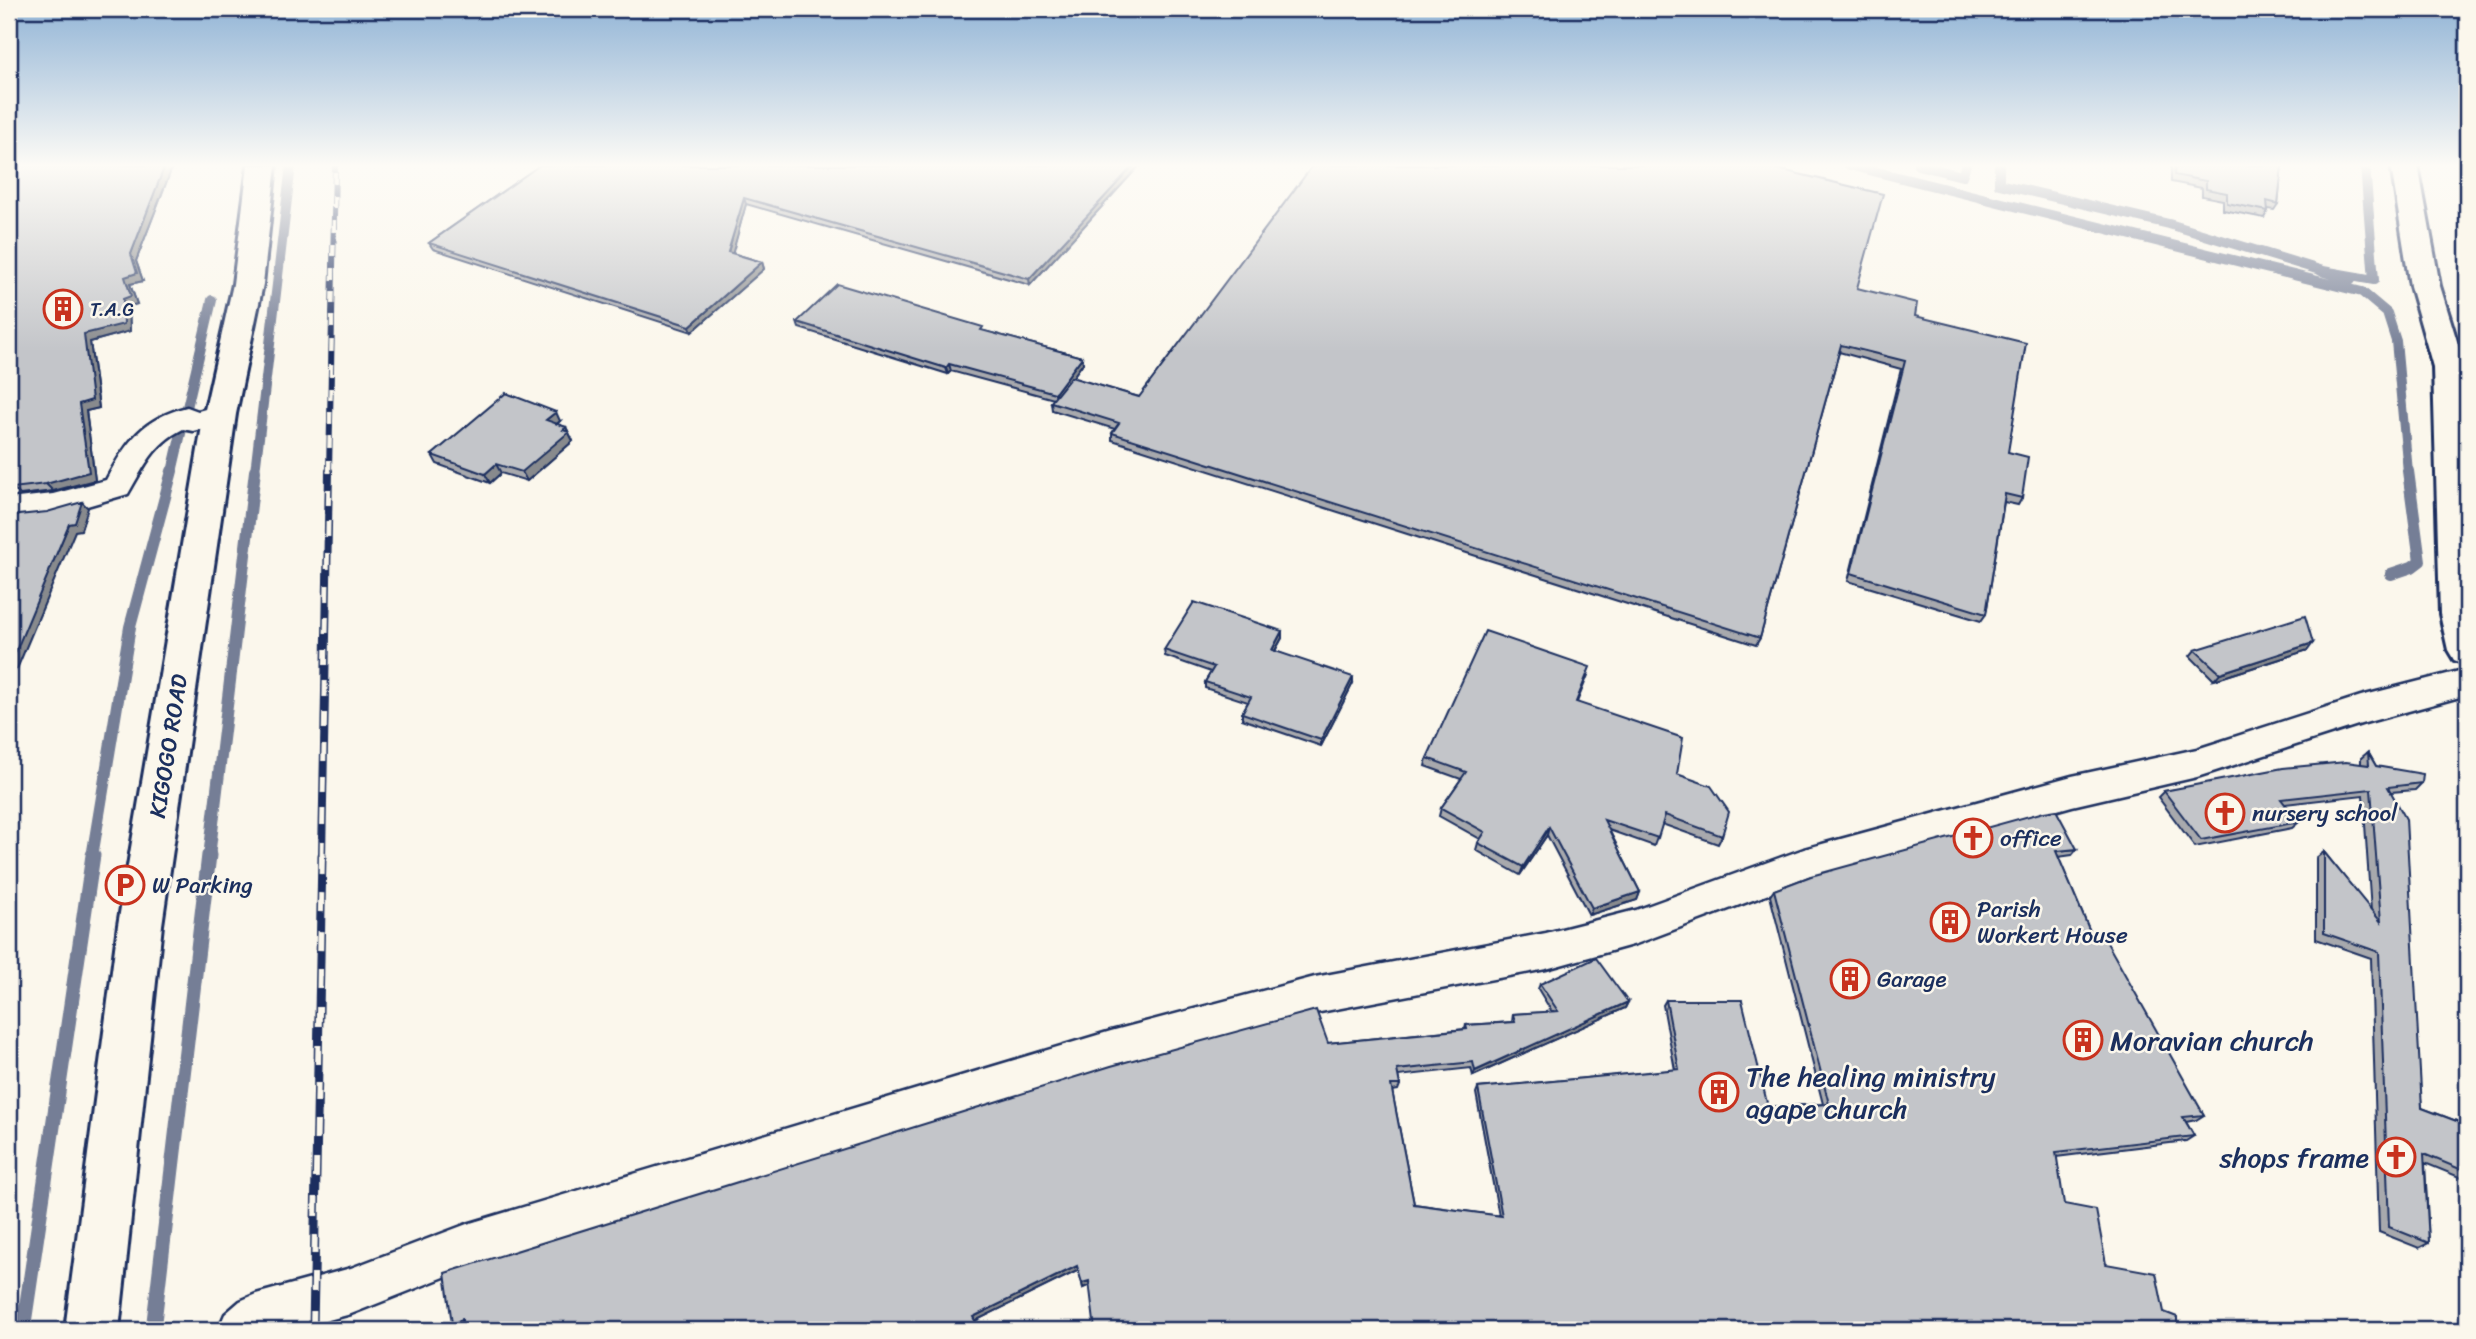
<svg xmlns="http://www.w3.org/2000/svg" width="2476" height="1339" font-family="Sriracha,sans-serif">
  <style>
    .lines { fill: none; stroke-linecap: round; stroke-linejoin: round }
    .stream-far2 { stroke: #747e96; stroke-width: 10 }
    .stream-far1 { stroke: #747e96; stroke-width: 12 }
    .stream { stroke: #747e96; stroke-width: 15 }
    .minor-casing { stroke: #1b2f5e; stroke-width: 5 }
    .secondary-casing { stroke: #1b2f5e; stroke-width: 6 }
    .minor { fill: #fbf7ec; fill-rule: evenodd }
    .secondary { fill: #fbf7ec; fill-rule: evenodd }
    .rail-far2-casing { stroke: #1b2f5e; stroke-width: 6 }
    .rail-far1-casing { stroke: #1b2f5e; stroke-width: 8 }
    .rail-casing { stroke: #1b2f5e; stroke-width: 9 }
    .rail-far2 { stroke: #fbf7ec; stroke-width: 4.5; stroke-dasharray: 12; stroke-linecap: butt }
    .rail-far1 { stroke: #fbf7ec; stroke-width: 5; stroke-dasharray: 16; stroke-linecap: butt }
    .rail { stroke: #fbf7ec; stroke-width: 6; stroke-dasharray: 19; stroke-linecap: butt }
    .wall { fill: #a8a9ad; stroke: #1b2f5e; stroke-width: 2 }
    .shaded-wall { fill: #888a8d; stroke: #1b2f5e; stroke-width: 2 }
    .building { fill: #c3c5c9; stroke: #1b2f5e; stroke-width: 2 }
    .labels { text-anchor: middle; stroke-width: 5; stroke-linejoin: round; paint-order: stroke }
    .far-poi-label { font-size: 19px; fill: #1b2f5e; stroke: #fbf7ec; text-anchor: start }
    .street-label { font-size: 23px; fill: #1b2f5e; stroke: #fbf7ec }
    .poi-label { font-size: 23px; fill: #1b2f5e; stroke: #fbf7ec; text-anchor: start }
    .near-poi-label { font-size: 28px; fill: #1b2f5e; stroke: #fbf7ec; text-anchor: start }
  </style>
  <rect width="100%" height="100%" fill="#fbf7ec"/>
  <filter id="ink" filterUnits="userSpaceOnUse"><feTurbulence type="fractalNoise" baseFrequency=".0143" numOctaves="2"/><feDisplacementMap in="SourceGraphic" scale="14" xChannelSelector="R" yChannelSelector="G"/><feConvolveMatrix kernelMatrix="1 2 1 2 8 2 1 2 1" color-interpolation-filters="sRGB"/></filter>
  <g filter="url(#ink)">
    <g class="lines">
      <path class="stream-far2" d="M1849 165 2362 292 2387 313 2396 341 2408 472
        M1918 165 1962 176 1966 165
        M1999 165V184L2169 224 2323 271
        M2321 271H2323L2351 280Z
        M2323 271 2374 280 2365 165
        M172 472 212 300
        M255 472 291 165"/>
      <path class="stream-far1" d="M2391 574 2412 567 2420 561 2408 471
        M92 857 130 627 172 471
        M209 857 255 471"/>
      <path class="stream" d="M23 1330 93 855
        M153 1330 209 855"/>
      <defs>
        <path id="minor" d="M220 405 230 407 234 414 230 421 193 431 183 429C153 444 144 467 128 494L53 516 9 521V499L53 494 106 480C127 441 142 419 187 407L198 411Z
          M2467 669V695L2361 724 2197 777 2072 806 1806 880 1636 944 1546 969 1315 1013 1111 1069 467 1268 351 1314 291 1330H218L225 1314 240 1301 256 1294 351 1268 467 1224 1111 1031 1315 977 1546 933 1636 910 1804 849 2072 776 2197 749 2361 696Z"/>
        <path id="secondary" d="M248 165H276L263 284 236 414 162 925 119 1330H65L118 925 204 414 233 284Z
          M2391 165H2418L2440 286 2465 367 2467 665 2454 660 2448 650 2440 614 2433 367 2410 286Z"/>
      </defs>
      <use href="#minor" class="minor-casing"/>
      <use href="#secondary" class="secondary-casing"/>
      <use href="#minor" class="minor"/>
      <use href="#secondary" class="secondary"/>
      <defs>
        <path id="rail-far2" d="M329 472 335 165"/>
        <path id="rail-far1" d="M322 857 329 471"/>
        <path id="rail" d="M313 1330 322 855"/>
      </defs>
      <use href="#rail-far2" class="rail-far2-casing"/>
      <use href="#rail-far1" class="rail-far1-casing"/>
      <use href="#rail" class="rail-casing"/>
      <use href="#rail-far2" class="rail-far2"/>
      <use href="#rail-far1" class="rail-far1"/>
      <use href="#rail" class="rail"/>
    </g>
    <path class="wall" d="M9 165H173L136 261 143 281 130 284 137 304 129 306 130 331 90 342 99 408 86 411 95 480 53 491 20 495 13 488Z
      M540 165H1140L1030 285 746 204 732 253 762 262 764 269 692 332 433 249 429 243Z
      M2171 165H2282L2278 204 2274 210 2268 209V211L2264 218 2223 210V200L2202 196V188L2171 182Z
      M1857 288 1915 316 2008 452 2022 498 2018 505 2004 502 1986 614 1981 621 1848 581 1901 369 1839 352 1760 638 1756 645 1112 440V433L1115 429 1052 410 1051 402 1054 399 951 371 948 374 799 328 797 322 984 331 1082 357 1083 363 1072 378 1139 397Z
      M560 421 557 424 566 427 573 441 527 481 501 473 490 483 437 464 432 455Z
      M1282 631V638L1275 651 1353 683 1321 746 1242 719V713L1248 702 1205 688V682L1211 672 1165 656 1164 650Z
      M2195 650H2308L2214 680 2190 656Z
      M1588 675 1577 702 1677 774 1722 836 1718 844 1662 824 1654 846 1609 830 1640 892 1637 900 1589 915 1547 835 1520 875 1476 850 1478 843 1480 839 1439 816 1441 808 1461 779 1425 766 1427 758Z
      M2368 752 2376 766 2422 783 2415 790 2391 792 2422 1108 2467 1125V1178L2464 1179 2425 1163 2429 1243 2419 1248 2379 1232 2371 958 2316 939V858L2324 852 2371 911 2363 795 2285 804 2299 822 2292 828 2195 847 2158 797 2164 791 2361 764V758Z
      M2077 849 2072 855 2058 857 2094 941 2204 1115 2196 1120 2186 1122 2194 1136 2186 1141 2056 1157 1090 1285 1083 1288 1079 1270 975 1321 462 1326 458 1328 452 1324 1328 1043 1465 1029 1466 1025 1512 1022 1513 1014 1552 1012 1538 989 1540 984 1628 1002 1625 1008 1473 1076 1471 1068 1398 1076 1400 1085 1398 1090 1392 1091 1414 1204 1499 1216 1476 1093 1478 1088 1675 1070 1663 1005 1666 1000 1768 1107 1823 1104 1770 896 1774 890 1811 876Z"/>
    <path class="shaded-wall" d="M165 165H173L136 261 143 281 130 284 137 304 129 306 130 331 90 342 99 408 86 411 95 480 53 491 46 484 79 404 84 334 123 299 125 277 131 254Z
      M1134 165H1140L1030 285 1029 279Z
      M744 198 746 204 731 259 728 252Z
      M762 262 764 269 692 332 690 326Z
      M1082 357 1083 363 1056 400 1055 393Z
      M949 364 951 371 948 374 946 368Z
      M556 412 560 421 551 429 546 420Z
      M566 427 573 441 527 481 522 472Z
      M496 464 501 473 490 483 485 474Z
      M82 502 88 508 81 530 75 531 17 669 9 672V664L69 524Z
      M1282 631V638L1272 656V650Z
      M2313 643 2308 650 2214 680 2220 673Z
      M1353 677V683L1321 746V740Z
      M1549 827 1547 835 1520 875 1523 867Z
      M1640 892 1637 900 1589 915 1592 908Z
      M1628 1002 1625 1008 1473 1076 1475 1071Z
      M1077 1266 1079 1270 975 1321 973 1317Z
      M1089 1281 1090 1285 1083 1288 1082 1283Z
      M462 1319 469 1323 458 1328 452 1324Z"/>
    <path class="building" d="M9 165H165L131 254 137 273 125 277 131 296 123 299 124 324 84 334 92 400 79 404 89 472 46 484 13 488 9 480Z
      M540 165H1134L1029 279 744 198 728 252 762 262 690 326 429 243Z
      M1313 165H1761L1883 194 1857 288 1917 303 1915 316 2026 343 2008 452 2028 457 2022 498 2005 494 1986 614 1851 573 1905 361 1841 345 1760 638 1112 433 1119 423 1051 402 1071 377 1139 397Z
      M2175 165H2282L2278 204 2267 201 2268 211 2227 203V193L2206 189V181L2174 175Z
      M837 284 983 327 981 330 1082 357 1055 393 949 364 946 368 797 322Z
      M506 393 556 412 546 420 566 427 563 430 569 432 522 472 496 464 485 474 432 455Z
      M82 502 75 523 69 524 11 663 9 664V516L47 512Z
      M1194 602 1282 631 1272 650 1353 677 1321 740 1242 713 1251 697 1205 682 1214 667 1164 650Z
      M2305 616 2313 643 2220 673 2195 650Z
      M1485 631 1590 667 1576 702 1683 738 1677 774 1711 786 1729 812 1722 836 1665 815 1658 838 1604 820 1640 892 1592 908 1549 827 1523 867 1478 843 1485 832 1441 808 1466 772 1427 758Z
      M2368 752 2376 766 2423 774 2422 783 2388 787 2406 819 2422 1108 2467 1125V1172L2424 1154 2429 1243 2389 1227 2379 952 2324 933V852L2381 922 2371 789 2281 799 2299 822 2201 840 2164 791 2283 768 2346 762 2369 765Z
      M2056 810 2077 849 2056 851 2094 941 2105 939 2204 1115 2183 1117 2194 1136 2056 1152 2064 1204 2096 1210 2106 1264 2156 1273 2164 1312 2177 1317V1330H1095L1089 1281 1082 1283 1077 1266 973 1317 980 1330H462V1319L452 1324 445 1273 1111 1066 1316 1010 1328 1043 1467 1029 1466 1025 1515 1022 1513 1014 1558 1011 1540 984 1596 958 1628 1002 1475 1071 1473 1062 1397 1070 1400 1085H1391L1414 1204 1502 1216 1478 1088 1679 1069 1666 1000H1742L1768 1107 1829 1104 1774 890 1811 876 2044 812Z"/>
  </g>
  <linearGradient id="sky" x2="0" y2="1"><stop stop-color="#91b4d6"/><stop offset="0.47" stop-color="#fdfbf6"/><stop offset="1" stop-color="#fdfbf6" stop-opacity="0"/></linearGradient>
  <rect width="2476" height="352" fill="url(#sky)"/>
  <defs>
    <symbol id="building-ring" viewBox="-11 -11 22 22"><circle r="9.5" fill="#fbf7ec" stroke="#c8321e" stroke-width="1.5"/><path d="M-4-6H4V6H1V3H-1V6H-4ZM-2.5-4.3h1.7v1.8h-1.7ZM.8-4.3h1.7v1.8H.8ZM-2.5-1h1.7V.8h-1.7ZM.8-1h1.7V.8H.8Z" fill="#c8321e"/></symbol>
    <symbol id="church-ring" viewBox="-11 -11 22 22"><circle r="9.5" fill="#fbf7ec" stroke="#c8321e" stroke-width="1.5"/><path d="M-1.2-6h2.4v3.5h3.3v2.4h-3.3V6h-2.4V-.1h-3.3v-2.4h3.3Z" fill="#c8321e"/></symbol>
    <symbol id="parking-ring" viewBox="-11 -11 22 22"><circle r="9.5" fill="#fbf7ec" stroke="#c8321e" stroke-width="1.5"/><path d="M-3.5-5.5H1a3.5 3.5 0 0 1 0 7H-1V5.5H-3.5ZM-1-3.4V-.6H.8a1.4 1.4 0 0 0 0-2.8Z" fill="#c8321e"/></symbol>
  </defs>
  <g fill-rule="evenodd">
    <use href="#building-ring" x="41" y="287" width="44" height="44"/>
    <use href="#church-ring" x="2203" y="791" width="44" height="44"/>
    <use href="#church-ring" x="1951" y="816" width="44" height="44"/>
    <use href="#parking-ring" x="103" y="863" width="44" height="44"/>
    <use href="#building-ring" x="1928" y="900" width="44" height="44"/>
    <use href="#building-ring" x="1828" y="957" width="44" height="44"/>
    <use href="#building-ring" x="2061" y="1018" width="44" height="44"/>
    <use href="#building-ring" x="1697" y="1070" width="44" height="44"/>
    <use href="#church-ring" x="2374" y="1135" width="44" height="44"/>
  </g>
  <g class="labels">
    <g class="far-poi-label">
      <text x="90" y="316">T.A.G</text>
    </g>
    <g class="street-label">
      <text transform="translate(168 746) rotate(-81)" y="8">KIGOGO ROAD</text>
    </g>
    <g class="poi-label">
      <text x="2252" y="821">nursery school</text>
      <text x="2000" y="846">office</text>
      <text x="152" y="893">W Parking</text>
      <text x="1977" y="917">Parish<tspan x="1977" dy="26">Workert House</tspan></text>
      <text x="1877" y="987">Garage</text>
    </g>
    <g class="near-poi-label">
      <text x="2110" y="1050">Moravian church</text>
      <text x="1746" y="1086">The healing ministry<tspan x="1746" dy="32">agape church</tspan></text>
      <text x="2369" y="1167" text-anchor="end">shops frame</text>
    </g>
  </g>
  <rect width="2476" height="1339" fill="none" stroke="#fbf7ec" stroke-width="35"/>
  <rect x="18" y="18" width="2441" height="1304" fill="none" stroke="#1b2f5e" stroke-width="2.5" filter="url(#ink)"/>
</svg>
